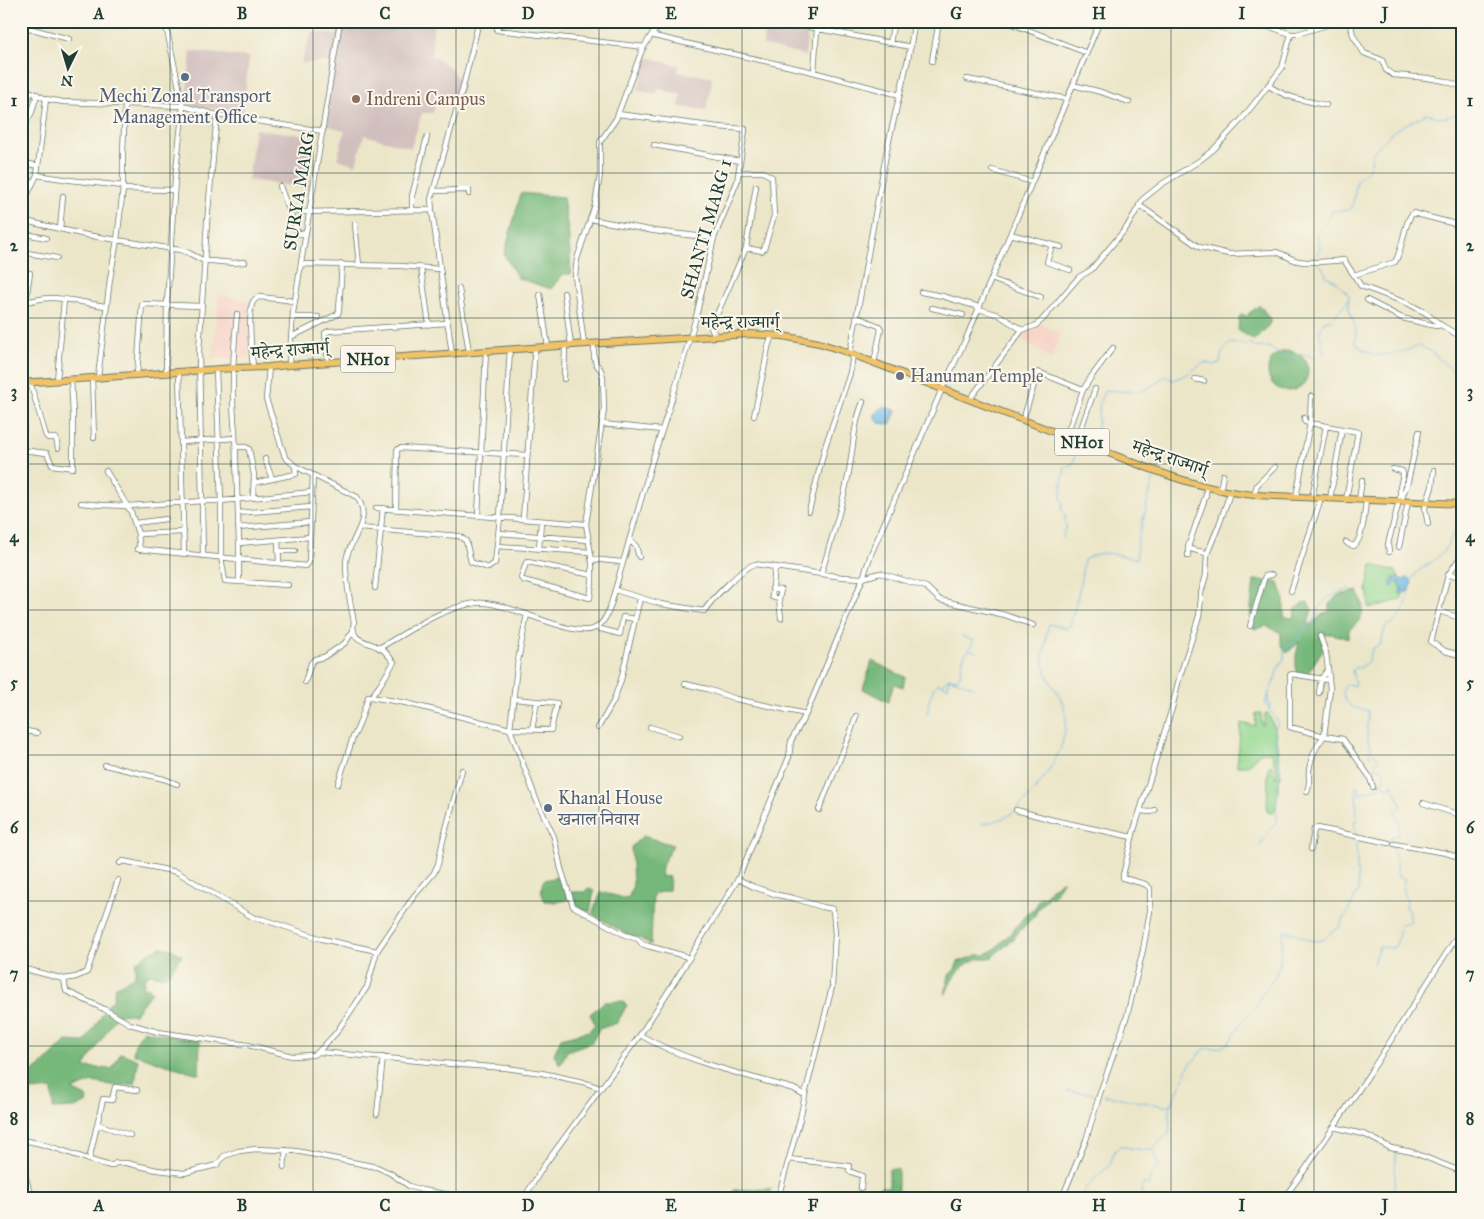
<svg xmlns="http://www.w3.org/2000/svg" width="1484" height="1219" font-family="'IM FELL Great Primer','Noto Serif Devanagari',serif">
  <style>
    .built { fill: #f6d2c4 }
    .industrial { fill: #d1bfbe }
    .green { fill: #93d78f; stroke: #598a62 }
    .forest { fill: #76b87a; stroke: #4a7a57 }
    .water { fill: #6dbae7; stroke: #467c8e }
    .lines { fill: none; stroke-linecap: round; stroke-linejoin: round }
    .stream { stroke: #6dbae7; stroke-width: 1 }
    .minor-casing { stroke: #677868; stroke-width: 6 }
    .highway-casing { stroke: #677868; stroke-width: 8 }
    .minor { stroke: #fff; stroke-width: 4.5 }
    .highway { stroke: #f1c369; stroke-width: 6 }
    .grid { fill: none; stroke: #1f3d34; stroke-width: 1; stroke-opacity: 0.55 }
    .service-dot { fill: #5c6f8a; stroke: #fbf7ec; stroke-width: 2 }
    .education-dot { fill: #8d6e63; stroke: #fbf7ec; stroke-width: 2 }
    .worship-dot { fill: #6b7280; stroke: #fbf7ec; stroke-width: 2 }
    .labels { text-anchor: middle; stroke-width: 4; stroke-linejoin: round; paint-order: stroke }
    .shield { fill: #fbf7ec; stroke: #61756b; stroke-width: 1 }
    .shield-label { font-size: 16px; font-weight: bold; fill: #1f3d34 }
    .service-label { font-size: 18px; fill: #4e5e75; stroke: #fbf7ec }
    .education-label { font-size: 18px; fill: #785e54; stroke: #fbf7ec; text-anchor: start }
    .street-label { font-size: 18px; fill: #1f3d34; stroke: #fbf7ec }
    .worship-label { font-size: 18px; fill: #5b616d; stroke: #fbf7ec; text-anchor: start }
    .neatline { fill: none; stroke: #1f3d34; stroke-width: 2 }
    .grid-label { font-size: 16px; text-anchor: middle; font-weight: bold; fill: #1f3d34 }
  </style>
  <rect width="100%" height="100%" fill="#fbf7ec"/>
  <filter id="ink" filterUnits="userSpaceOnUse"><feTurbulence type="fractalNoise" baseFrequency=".02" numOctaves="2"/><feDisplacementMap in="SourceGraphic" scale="10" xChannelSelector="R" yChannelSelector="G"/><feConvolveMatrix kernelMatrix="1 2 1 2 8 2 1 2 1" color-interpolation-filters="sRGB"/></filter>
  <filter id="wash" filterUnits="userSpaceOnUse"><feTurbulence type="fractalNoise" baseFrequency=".0096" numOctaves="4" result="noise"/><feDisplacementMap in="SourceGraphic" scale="20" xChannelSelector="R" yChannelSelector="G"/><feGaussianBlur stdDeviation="1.12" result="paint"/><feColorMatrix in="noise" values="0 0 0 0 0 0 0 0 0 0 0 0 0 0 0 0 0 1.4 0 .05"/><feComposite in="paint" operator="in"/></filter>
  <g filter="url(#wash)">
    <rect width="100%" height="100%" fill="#ece6c9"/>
    <path class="built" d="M219 294 249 302V358L212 359Z
      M1041 324 1060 334 1051 359 1019 337 1024 332 1034 330Z"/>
    <path class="industrial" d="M340 21H434L431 55 450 68 463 87 457 99 439 96 433 113H422L411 148 364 135 356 165 337 159 345 131 324 124 333 62 301 63 312 32 338 35Z
      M765 21H809L805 56 763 45Z
      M191 51 249 57 243 114 186 104Z
      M647 57 679 66 678 72 713 77 706 110 679 107 681 94 658 89 657 94 638 90Z
      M255 129 314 136 309 188 248 180Z"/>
    <path class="green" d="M1372 565 1396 571 1403 594 1401 600 1369 608 1367 588Z
      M1256 713H1261L1262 725 1264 724 1265 713H1268L1275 729 1281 777 1280 776 1276 806 1273 813 1267 812 1268 767 1271 765 1276 778 1277 774 1271 752 1260 753 1247 766H1237L1241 723 1255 726Z"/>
    <path class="forest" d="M521 193 563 197 569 237 571 274H563L551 289 518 278 504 255Z
      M1260 305 1271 321 1266 329H1265L1263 332 1259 334 1260 335 1254 340 1238 330 1239 317 1242 314 1245 315V317H1247L1249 313Z
      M1268 371a20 20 0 1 1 40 0a20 20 0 1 1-40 0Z
      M1254 580 1279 582 1284 600V617L1294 618 1296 609 1302 603 1308 602 1312 610 1308 623 1312 625 1320 616 1329 611V604L1338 595 1358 591C1365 607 1366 619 1349 629V638L1331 634 1322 636 1326 645 1306 676 1296 673V655L1299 642 1287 653 1281 644V633L1267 626 1254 629 1250 616Z
      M872 661 905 677 903 687 894 684 888 702 863 689Z
      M643 836 673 845 663 863 660 876 670 877 669 890 653 894 651 945 639 938 626 934 592 914 601 892 628 899 633 885 631 847Z
      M558 877 568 894V900L557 902 545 901C541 894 540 887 544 880Z
      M1061 881H1063C1060 886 1056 894 1052 897L1049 896 1036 911V914L1015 936 1014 940 1011 941 994 955 991 959C977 955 963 965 955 976 951 981 948 989 945 995L949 975 955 969 958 962 977 955H985L993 950 1011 933 1028 912 1033 910 1036 906 1037 901 1041 897 1046 896 1051 888 1054 887Z
      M588 888 594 891 590 912 574 906 571 892H585Z
      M161 947 171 949 182 955 170 972 164 977 151 974 145 977 143 989 148 987 152 992 142 1004 135 1014 117 1015 84 1067 112 1069 121 1053 138 1060 135 1084 117 1086 92 1082 72 1090 86 1097 87 1102 75 1108 53 1109 52 1089 31 1091 29 1075 42 1065 66 1041 85 1042 109 1003 113 1001 115 987 131 978 135 974 136 962 152 951Z
      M622 1001 627 1005 617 1023 599 1029 592 1042 567 1051 560 1065 554 1054 561 1038 589 1031 595 1024 590 1014 604 1002Z
      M143 1030 180 1038 200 1040 199 1074 163 1064 133 1053 135 1044Z
      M889 1169H898V1193L890 1192V1198H823L834 1196 836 1191 851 1190V1197L856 1196 857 1189 863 1190 865 1195 880 1194V1187H889Z
      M771 1189 769 1198H732L734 1190Z"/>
    <path class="water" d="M885 407 895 410 896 412 890 424 879 423 875 418V414L878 412 881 408Z
      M1398 576H1399L1400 580 1402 579 1404 580 1408 577C1415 582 1410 585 1410 591L1400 594V590L1402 591 1403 588H1401L1400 582 1399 584 1397 582 1393 585V587L1391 586 1390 582 1394 581 1393 577 1395 579Z"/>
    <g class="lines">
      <path class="stream" d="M1315 260 1320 248 1317 232 1326 224 1332 211H1343L1352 208 1357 180C1366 173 1374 166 1371 154L1396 129 1426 114 1444 118 1461 113 1463 114
        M1318 264 1322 267 1327 277 1334 280 1349 295 1348 307 1355 326 1356 333 1355 343C1360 349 1369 351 1376 356L1402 352 1419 346 1430 351 1463 379
        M1074 436 1076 432H1092L1097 429 1100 401 1105 390 1133 392 1145 390 1166 376 1173 380 1188 374 1203 363H1208L1214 365 1220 363C1221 354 1223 348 1231 343L1247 345 1250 343C1259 352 1258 345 1268 347 1272 348 1271 349 1275 352 1279 354 1285 356 1290 358 1302 351 1307 357 1319 358L1324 353V351L1319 332 1324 321 1333 319 1349 298
        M1063 538 1064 531 1067 526C1064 523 1064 519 1066 515L1061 510 1063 502 1061 500 1062 483 1065 467 1068 466 1075 462 1074 461 1077 447 1075 443
        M1411 581 1418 571 1432 562 1444 551 1457 527H1460L1463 524
        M962 636 974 641 969 649
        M943 685 948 687 949 678 974 687
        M1269 692 1268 701 1270 704 1269 709
        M926 713 928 712 929 700 935 685 937 683 943 685V683L949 678 958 679C964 668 959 659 969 650L976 651 978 654
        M982 824C993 822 1005 819 1014 812 1030 798 1049 773 1058 754 1063 744 1066 729 1066 717 1065 699 1049 684 1045 668 1040 654 1046 651 1046 638 1047 633 1047 629 1049 624L1066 628 1070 626 1079 591 1084 560C1101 548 1117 555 1137 559V544L1154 476
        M1356 835 1354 821 1357 820 1356 787 1359 788 1360 795 1366 791 1372 790 1374 787 1380 788 1381 783 1383 782 1384 771 1382 768H1376L1375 764 1378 760 1377 756 1373 753 1370 756 1368 754 1372 748C1363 738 1369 723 1368 711 1363 709 1355 709 1351 706 1343 700 1340 691 1347 684L1355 686 1352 670 1356 667 1361 668 1363 665 1367 664 1371 652 1373 648 1381 644 1385 627 1387 624 1390 625C1400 620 1409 603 1408 592
        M1259 848 1267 833 1276 823 1277 815 1276 802 1278 784 1281 777 1278 755 1276 750 1273 733 1278 722 1265 703 1275 679 1277 671 1284 658V650L1286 645 1294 644 1310 623 1314 622C1322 598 1327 597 1350 589
        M1373 963 1379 947 1394 948 1398 940 1400 925 1411 921 1408 910 1405 908 1407 900C1402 894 1402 886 1405 879L1397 876V863L1390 840 1391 837 1398 835C1401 827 1398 818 1395 810L1402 806 1392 784 1391 786 1386 787 1384 783
        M1067 1091 1097 1094
        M1104 1095 1164 1106 1172 1104
        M1169 1117 1171 1105 1189 1066 1204 1049C1210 1048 1216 1048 1221 1047 1232 1044 1233 1034 1239 1026 1244 1020 1249 1013 1256 1008 1259 995 1270 986 1276 974 1281 963 1281 943 1284 931L1291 932 1312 941 1323 940 1331 932 1339 928 1359 890 1357 867 1356 839
        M1081 1197 1084 1190 1088 1185 1110 1165 1114 1152 1120 1146 1143 1150 1152 1149
        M1138 1198 1142 1193 1141 1189 1143 1184 1149 1185C1150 1177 1151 1171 1159 1168V1164L1156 1159 1153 1149 1169 1132 1170 1118
        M1393 1198 1395 1178 1396 1152"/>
    </g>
  </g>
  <g filter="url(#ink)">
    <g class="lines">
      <defs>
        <path id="minor" d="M165 21 183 106 175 180 167 304 166 374
          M498 21 497 30 644 47
          M653 21 657 29
          M1005 21 1087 53
          M1253 21 1291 34H1297L1340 21
          M1350 21 1353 35 1364 53 1382 60 1386 70 1393 75 1428 78 1445 81 1463 87
          M21 26 69 39
          M809 27 911 47
          M652 34 654 36 809 71 900 95
          M890 43 894 21
          M932 61 939 21
          M814 72 817 29
          M967 79 1067 99
          M1073 85 1101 92 1129 102
          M1268 85C1285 98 1306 101 1326 105
          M21 87 46 99 37 175 21 208
          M46 99 63 102 183 106 217 115 323 131
          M24 107 31 92
          M618 114 718 127 745 129V130L737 182 714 238 696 317 672 399 653 458 615 590 661 604 704 611C712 599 742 568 755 564L842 577 863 578 880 573 926 587 940 600 1005 615 1033 625
          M21 131 32 112 37 94
          M654 145 740 161
          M21 162 38 166
          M992 170 1032 182
          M739 172H763L772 177 774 216 764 249 762 251 746 248
          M37 175 70 180 123 186
          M280 186C285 202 293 217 298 234L306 232
          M123 189 174 190
          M433 191 466 190H469V194
          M1139 205 1199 247 1229 254 1276 252C1284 254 1290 259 1298 261 1313 264 1329 261 1344 260L1361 286 1409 304 1426 313 1441 325 1463 338
          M412 210V196L427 137
          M298 212 432 210
          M590 219 654 231 714 238
          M21 220 86 235 180 250 189 253 204 261H211L233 263 245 262
          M355 224 359 265
          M60 229 63 196
          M21 233 46 238
          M1010 234 1061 247
          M1052 245 1047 262 1070 270
          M21 252 57 258
          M301 264 401 266 440 269
          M421 268 429 325
          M1354 275 1395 262C1403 250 1404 221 1413 213L1463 226
          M991 279 1041 297
          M459 289 469 352
          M921 292 942 296 979 307
          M564 293 571 345
          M540 294 548 347
          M1367 300 1402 318 1436 326 1441 325
          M21 302C31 302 40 298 50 298 69 298 88 304 106 306
          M932 308 963 315
          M979 309 999 315 1022 330
          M237 314C233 353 231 393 235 432L239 543V582
          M293 317H318
          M857 317 879 326 881 329 874 363
          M21 331 30 273
          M716 336 711 328 746 248 756 186
          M291 337 338 314 339 310 342 264
          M584 344 575 276 577 259 595 205 600 175V142L616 119 642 50 652 34 665 21
          M850 353 887 149 908 59 915 21
          M452 354 432 210 431 199 463 87 479 21
          M328 362 325 333 329 331 447 323
          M289 365 293 313 340 21
          M253 367C252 356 247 311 253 302 254 300 256 298 259 297L287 300 295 302
          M269 367 266 399 285 457 295 466 357 497C372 519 353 535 347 556 343 569 351 607 354 622 349 644 370 640 383 650 387 653 390 658 394 662L380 685 371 697H368C365 706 358 731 353 737L338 784
          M216 370 221 501V557L225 581 288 585
          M179 372 184 554
          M137 375 142 304 202 306
          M92 377 94 438
          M98 377 110 279 117 240 123 189V153L125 104
          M564 379 565 346
          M1195 379 1204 381
          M57 380 64 300
          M30 382 46 436 48 438H56L58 448
          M970 399 1022 330 1035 326 1042 320 1079 277 1091 270 1127 227 1143 199 1162 184 1199 161 1214 149 1242 119 1282 68 1291 34
          M754 416 764 369 768 347 772 335
          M1304 418 1305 422 1358 432 1346 500
          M1023 420 1038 372 1083 390
          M602 424 662 430
          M1066 436 1083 390 1091 377 1113 348
          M1077 440 1095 389
          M182 442 235 438
          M236 447H246L249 449 254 475 253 498
          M21 450 47 453 52 465 73 468V415L71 379
          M22 450 24 420 22 383
          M265 459 272 479 296 474 295 466
          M1393 469 1402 471 1403 474 1400 488V501
          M106 471 131 512 138 534 140 550
          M254 483 272 479
          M1206 486V495L1188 547C1193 552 1202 550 1207 554
          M1220 491 1223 475
          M1254 495 1257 485 1275 467
          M1296 497 1310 423 1311 396
          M1312 498 1326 426
          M1330 499 1342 429
          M1359 500 1362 480
          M1401 501 1408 481 1419 432
          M1426 502 1425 509 1428 524
          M1427 502 1432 487 1434 470
          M81 503 102 505 128 506 203 501H221L312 492
          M376 508 586 524
          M396 509 397 450 400 448 527 455
          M809 511 825 447 850 373 853 355
          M238 513 311 507
          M478 516 486 351
          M523 519 535 348
          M135 523 166 519
          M238 528 311 522
          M360 528 459 536 466 541 471 562 488 568 495 563 500 517 510 349
          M499 533 588 540
          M138 534 184 532
          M278 540 279 563
          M629 540 636 546 639 557
          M1346 542 1348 544 1354 546C1363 539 1365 511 1366 500
          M239 543 310 537
          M497 546 590 552
          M1188 547V556
          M1399 547 1408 502
          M137 549 306 566 309 562 313 475
          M539 549 541 521
          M278 551H295
          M1389 552 1388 544 1399 501
          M1463 553 1448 575 1431 642 1445 651 1463 656
          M203 556 199 352 207 222 217 115
          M591 559 622 562
          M21 563H22
          M775 567 772 597 779 599
          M821 574C831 542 841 510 848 477 853 452 853 426 863 402
          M592 575 528 562 526 563 521 578 523 580 590 598 592 582V561L586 524 604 410 603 377 601 370 596 364 594 357V343
          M1448 575 1462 576 1461 584
          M375 588 383 508
          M772 589 781 590 779 599 781 618
          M1291 591 1321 498
          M1439 611 1463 619
          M527 614 517 666 510 729 536 799 554 837 561 869 573 906 625 935 638 939 642 944 648 946 685 956 689 959
          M1250 626 1265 576 1272 575
          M597 628 620 634 623 617 635 619
          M379 648C410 631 440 608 476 603 507 599 575 642 597 627 608 620 612 601 615 590
          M1328 669 1330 689 1324 736 1343 739 1369 776 1373 787
          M305 682 311 663 315 659 324 657 345 643 353 631
          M685 684 707 689 736 699 806 714
          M1319 693 1321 679 1328 669 1326 653 1320 636
          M371 697 406 703 510 729 551 730 557 703 514 699
          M650 727 679 736
          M598 728 613 702 621 680 640 598
          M21 730 37 733
          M532 730 537 701
          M105 765 164 779 177 784
          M1307 791C1311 782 1308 779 1309 770 1311 757 1316 746 1324 736L1290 727V675L1292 674 1329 680
          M1423 803 1463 816
          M819 810 850 734 856 716
          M1016 810 1053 820 1132 837
          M1140 811 1151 812 1155 810
          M1394 844 1446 853 1463 859
          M1311 849 1314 829 1318 828 1389 843
          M120 863 123 861 177 872 254 918 262 919 322 939 377 951 367 987 336 1033 318 1052
          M738 879 754 887 778 895 793 898 822 907 833 909 835 934 832 987 805 1095 800 1119 778 1198
          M377 951 414 896 434 873 438 864 443 840 462 770
          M21 968 64 979 76 977 87 972 118 880
          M64 979 66 991 104 1009 130 1024 158 1032 248 1045 292 1056 313 1055 318 1052 331 1053 463 1065 506 1068 542 1073 583 1082 600 1088
          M640 1035C687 1062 742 1074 794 1089L805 1095
          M377 1114 383 1057
          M97 1124 130 1135
          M1334 1127 1366 1135 1391 1148 1412 1152 1463 1172
          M21 1140C53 1144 81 1159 111 1166L116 1163H126L157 1170 184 1173 217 1165 224 1156 239 1151 256 1149 281 1150 296 1151 377 1167 390 1173 409 1186 422 1190 468 1198
          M21 1158 31 1198
          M789 1159 849 1166V1171L862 1176 861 1188
          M89 1160 103 1099 112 1100 115 1087 137 1090
          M284 1167 286 1150
          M30 1193 44 1198
          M524 1198 543 1167 640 1035 675 981 738 879 789 757 791 741 806 714 863 578 871 554 942 389 965 341 1100 21
          M1062 1198 1086 1140 1100 1093 1127 1016 1143 950 1150 911V888L1145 884 1123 878V875L1134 830 1172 708 1179 679 1199 616 1201 598V593L1206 575 1207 554 1219 525 1230 493
          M1284 1198 1306 1168 1370 1073 1463 927
          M1454 1198 1463 1182"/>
        <path id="highway" d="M21 383 234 368 269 367 289 365 587 344 749 334 783 336 819 343 841 350 1132 462C1171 477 1211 491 1254 495L1463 504"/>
      </defs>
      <use href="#minor" class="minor-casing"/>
      <use href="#highway" class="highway-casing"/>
      <use href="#minor" class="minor"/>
      <use href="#highway" class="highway"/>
    </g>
  </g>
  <path class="grid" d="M170 21V1198M313 21V1198M456 21V1198M599 21V1198M742 21V1198M885 21V1198M1028 21V1198M1171 21V1198M1314 21V1198M21 173H1463M21 318H1463M21 464H1463M21 610H1463M21 755H1463M21 901H1463M21 1046H1463"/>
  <g class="service-dot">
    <circle cx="185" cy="77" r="5"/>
    <circle cx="548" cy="808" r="5"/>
  </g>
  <circle class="education-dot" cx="356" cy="99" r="5"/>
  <circle class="worship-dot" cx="900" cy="376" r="5"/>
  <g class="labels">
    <g class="shield">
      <rect x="340.5" y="345.5" width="55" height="27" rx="4"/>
      <rect x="1054.5" y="428.5" width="55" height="27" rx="4"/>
    </g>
    <g class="shield-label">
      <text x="368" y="365">NH01</text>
      <text x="1082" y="448">NH01</text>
    </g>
    <g class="service-label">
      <text x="185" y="102">Mechi Zonal Transport<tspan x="185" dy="21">Management Office</tspan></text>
      <text x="558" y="804" text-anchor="start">Khanal House<tspan x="558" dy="21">खनाल निवास</tspan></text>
    </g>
    <g class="education-label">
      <text x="366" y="105">Indreni Campus</text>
    </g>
    <g class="street-label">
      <text transform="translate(299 191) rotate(-81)" y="6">SURYA MARG</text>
      <text transform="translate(706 229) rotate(-74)" y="6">SHANTI MARG 1</text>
      <text x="740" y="328">महेन्द्र राज्मार्ग्</text>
      <text transform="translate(290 350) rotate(-4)" y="6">महेन्द्र राज्मार्ग्</text>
      <text transform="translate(1170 458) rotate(19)" y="6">महेन्द्र राज्मार्ग्</text>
    </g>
    <g class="worship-label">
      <text x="910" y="382">Hanuman Temple</text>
    </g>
  </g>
  <rect width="1484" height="1219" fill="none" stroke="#fbf7ec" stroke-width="55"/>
  <g transform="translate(68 68) rotate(185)" stroke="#fbf7ec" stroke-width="4" paint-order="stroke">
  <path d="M0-4L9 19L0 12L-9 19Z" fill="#1f3d34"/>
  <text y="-8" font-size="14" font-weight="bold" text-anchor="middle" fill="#1f3d34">N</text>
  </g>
  <rect x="28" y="28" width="1428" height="1164" class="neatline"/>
  <g class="grid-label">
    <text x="99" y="19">A</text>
    <text x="242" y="19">B</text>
    <text x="385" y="19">C</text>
    <text x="528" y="19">D</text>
    <text x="671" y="19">E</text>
    <text x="813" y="19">F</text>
    <text x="956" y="19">G</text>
    <text x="1099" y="19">H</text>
    <text x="1242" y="19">I</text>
    <text x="1385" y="19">J</text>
    <text x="14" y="106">1</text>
    <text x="1470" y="106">1</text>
    <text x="14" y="251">2</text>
    <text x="1470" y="251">2</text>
    <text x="14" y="397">3</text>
    <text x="1470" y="397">3</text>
    <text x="14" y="542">4</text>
    <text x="1470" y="542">4</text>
    <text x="14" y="688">5</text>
    <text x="1470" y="688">5</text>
    <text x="14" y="833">6</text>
    <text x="1470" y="833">6</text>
    <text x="14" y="979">7</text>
    <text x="1470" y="979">7</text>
    <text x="14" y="1124">8</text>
    <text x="1470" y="1124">8</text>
    <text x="99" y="1211">A</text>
    <text x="242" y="1211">B</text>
    <text x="385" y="1211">C</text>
    <text x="528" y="1211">D</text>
    <text x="671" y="1211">E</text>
    <text x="813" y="1211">F</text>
    <text x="956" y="1211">G</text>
    <text x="1099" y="1211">H</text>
    <text x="1242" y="1211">I</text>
    <text x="1385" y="1211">J</text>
  </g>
</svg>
